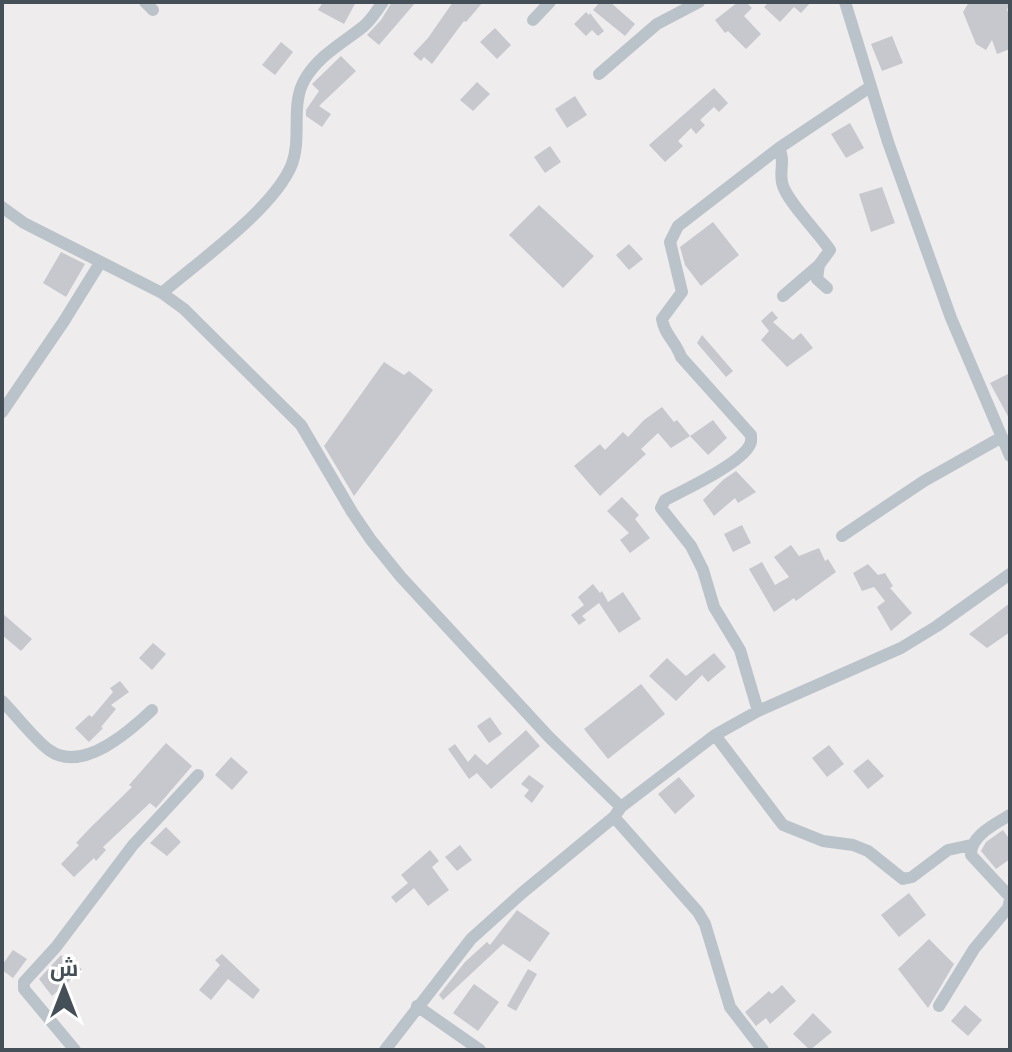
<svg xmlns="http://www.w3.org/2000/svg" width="1012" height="1052" font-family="'Golos Text',Cairo,sans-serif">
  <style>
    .building { fill: #c6c8ce }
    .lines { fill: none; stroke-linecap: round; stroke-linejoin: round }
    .minor { stroke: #bbc3ca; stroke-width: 12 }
  </style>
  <rect width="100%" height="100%" fill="#eeecec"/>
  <path class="building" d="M323 2H356L344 24 318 10Z
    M392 2H416L379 45 367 35 381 20Z
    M453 2H483L466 22 464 21 432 64 424 57 421 61 413 54 428 38Z
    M600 2H610L635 24 625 36 593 10Z
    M738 2H746L752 8 744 16 761 34 746 49 728 31 725 33 715 20Z
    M769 2H811L801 13 794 7 780 22 764 7Z
    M969 2H1010L1007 10 1010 16V49L997 54 992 40 986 50 976 44 963 12Z
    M586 12 589 15 590 13 604 31 598 36 592 30 586 36 574 24Z
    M495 28 511 45 497 59 480 42Z
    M892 36 903 63 882 71 871 44Z
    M281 42 293 52 275 75 262 65Z
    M341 56 356 71 319 106 331 114 322 127 306 116V110L319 91 312 84Z
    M477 82 490 94 473 111 460 100Z
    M714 88 728 103 719 112 714 107 700 120 705 125 696 134 691 128 678 141 683 146 665 162 649 145Z
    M575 96 587 115 567 128 555 109Z
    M850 123 864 148 846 158 831 134Z
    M550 146 561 162 545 173 534 157Z
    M882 187 895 223 871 232 859 194Z
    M539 205 594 256 563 288 509 235Z
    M713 222 739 255 701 286 685 265 680 247Z
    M629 244 643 259 629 270 616 255Z
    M61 252 85 264 66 297 43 283Z
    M772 311 778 318 773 322 793 340 801 333 813 348 787 367 761 340 769 331 761 321Z
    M702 335 733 371 726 377 697 343Z
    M384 362 404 375 409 371 433 390 354 496 324 446Z
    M1010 373V420L990 383Z
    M662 407 674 422 677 420 690 436 671 448 658 433 641 449 646 454 600 496 574 466 600 444 605 450 623 432 628 437 644 420Z
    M713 420 727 438 708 455 690 436Z
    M736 471 756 492 738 503 735 498 714 516 703 500 723 480Z
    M622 497 639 515 635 519 650 538 630 553 620 540 629 533 607 511Z
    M742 525 751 543 733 552 724 534Z
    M791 545 799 556 819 548 825 561 828 559 836 572 796 601 794 598 774 612 749 569 762 562 775 585 789 577 774 557Z
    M868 564 878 575 885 573 893 586 890 588 912 613 891 631 877 607 885 601 874 587 862 591 853 573Z
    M593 584 600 593 602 591 608 602 623 592 641 619 619 633 599 603 582 616 586 620 579 625 571 615 584 605 578 597Z
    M1010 603V632L987 648 969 634Z
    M2 613 32 639 21 651 2 635Z
    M153 643 166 654 152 670 139 658Z
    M714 653 726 667 708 682 702 675 676 701 649 676 667 658 686 676Z
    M120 681 129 692 111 705 116 709 101 727 103 728 89 742 75 728 89 715 92 717 113 692 110 688Z
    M641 684 665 714 608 759 584 729Z
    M490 717 502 734 489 743 477 726Z
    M526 730 540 746 491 789 477 773 469 779 448 749 455 744 468 762 475 754 487 765Z
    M166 743 192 766 156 808 150 803 103 847 106 850 96 861 94 858 74 877 61 864 79 845 76 843 91 827 132 787 129 785Z
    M829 745 844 764 827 777 812 758Z
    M231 757 248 772 232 790 215 775Z
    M868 759 884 776 868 789 853 771Z
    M529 775 544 786 532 803 524 796 529 790 521 784Z
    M679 777 695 796 675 814 658 794Z
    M166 827 181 842 167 856 150 843Z
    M1003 830 1010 840V859L996 869 981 851 986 842Z
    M460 845 472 860 457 871 445 857Z
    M430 850 439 861 432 867 449 890 428 906 414 888 396 903 391 897 408 883 401 875Z
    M909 893 926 915 899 937 881 915Z
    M517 910 550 933 530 962 503 944 443 1000 439 995 465 962 487 942 490 945Z
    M929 939 954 964 928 1008 898 969Z
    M13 950 27 959 13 978 2 970V965Z
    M222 954 260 990 253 999 228 979 211 1000 199 990 220 965 215 960Z
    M61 955 70 965 75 961 82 970 52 996 39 979Z
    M528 969 537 974 516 1011 507 1006Z
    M474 984 499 1002 478 1031 453 1013Z
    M782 985 796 1001 770 1024 766 1018 756 1026 745 1012 769 991 772 994Z
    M965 1005 982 1020 968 1036 951 1021Z
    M813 1013 832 1032 810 1050 793 1034Z"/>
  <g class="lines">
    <path class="minor" d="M145 2 153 10
      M845 2 888 142 951 318 1010 456
      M533 20 550 2
      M599 74 657 24 699 2
      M779 148C786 161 778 173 783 186 790 205 818 232 830 250L819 265 817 279 827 288
      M2 207 24 223 162 293 184 309 301 425 352 512 371 540 401 577 549 737 621 807
      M162 293C199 261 274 209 292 164 302 137 290 104 305 79 319 55 343 43 364 26 372 19 377 10 383 2
      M783 296 819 265
      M2 412 64 321 100 263
      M842 536 924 481 1002 437
      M2 701C16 715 35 740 49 750 82 774 130 731 152 710
      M758 711 740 650 714 607 703 570 691 546 661 508 665 500C686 489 735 466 748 448 752 442 751 441 751 435L681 357C676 342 664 334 662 319L682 292 670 242 678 226 779 148 870 87
      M715 735 783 825 823 841 853 845 868 851 903 879 912 877 948 850 971 845
      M1010 815C995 824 970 836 971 855L1010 897
      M614 817 698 912 705 924 730 1007 763 1050
      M417 1006 480 1050
      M939 1006 974 949 1008 908 1010 900
      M75 1050 24 989V982L56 947 133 845 198 775
      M385 1050 471 939 522 893 614 817 621 807 715 735 758 711 901 648 937 626 1010 574"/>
  </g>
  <rect width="1012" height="1052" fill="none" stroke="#454f58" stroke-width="8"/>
  <g transform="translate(64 988)" stroke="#ffffff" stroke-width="6" paint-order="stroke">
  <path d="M0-6L14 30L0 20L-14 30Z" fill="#454f58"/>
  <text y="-12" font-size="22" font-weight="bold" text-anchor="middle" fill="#454f58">ش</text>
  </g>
</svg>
